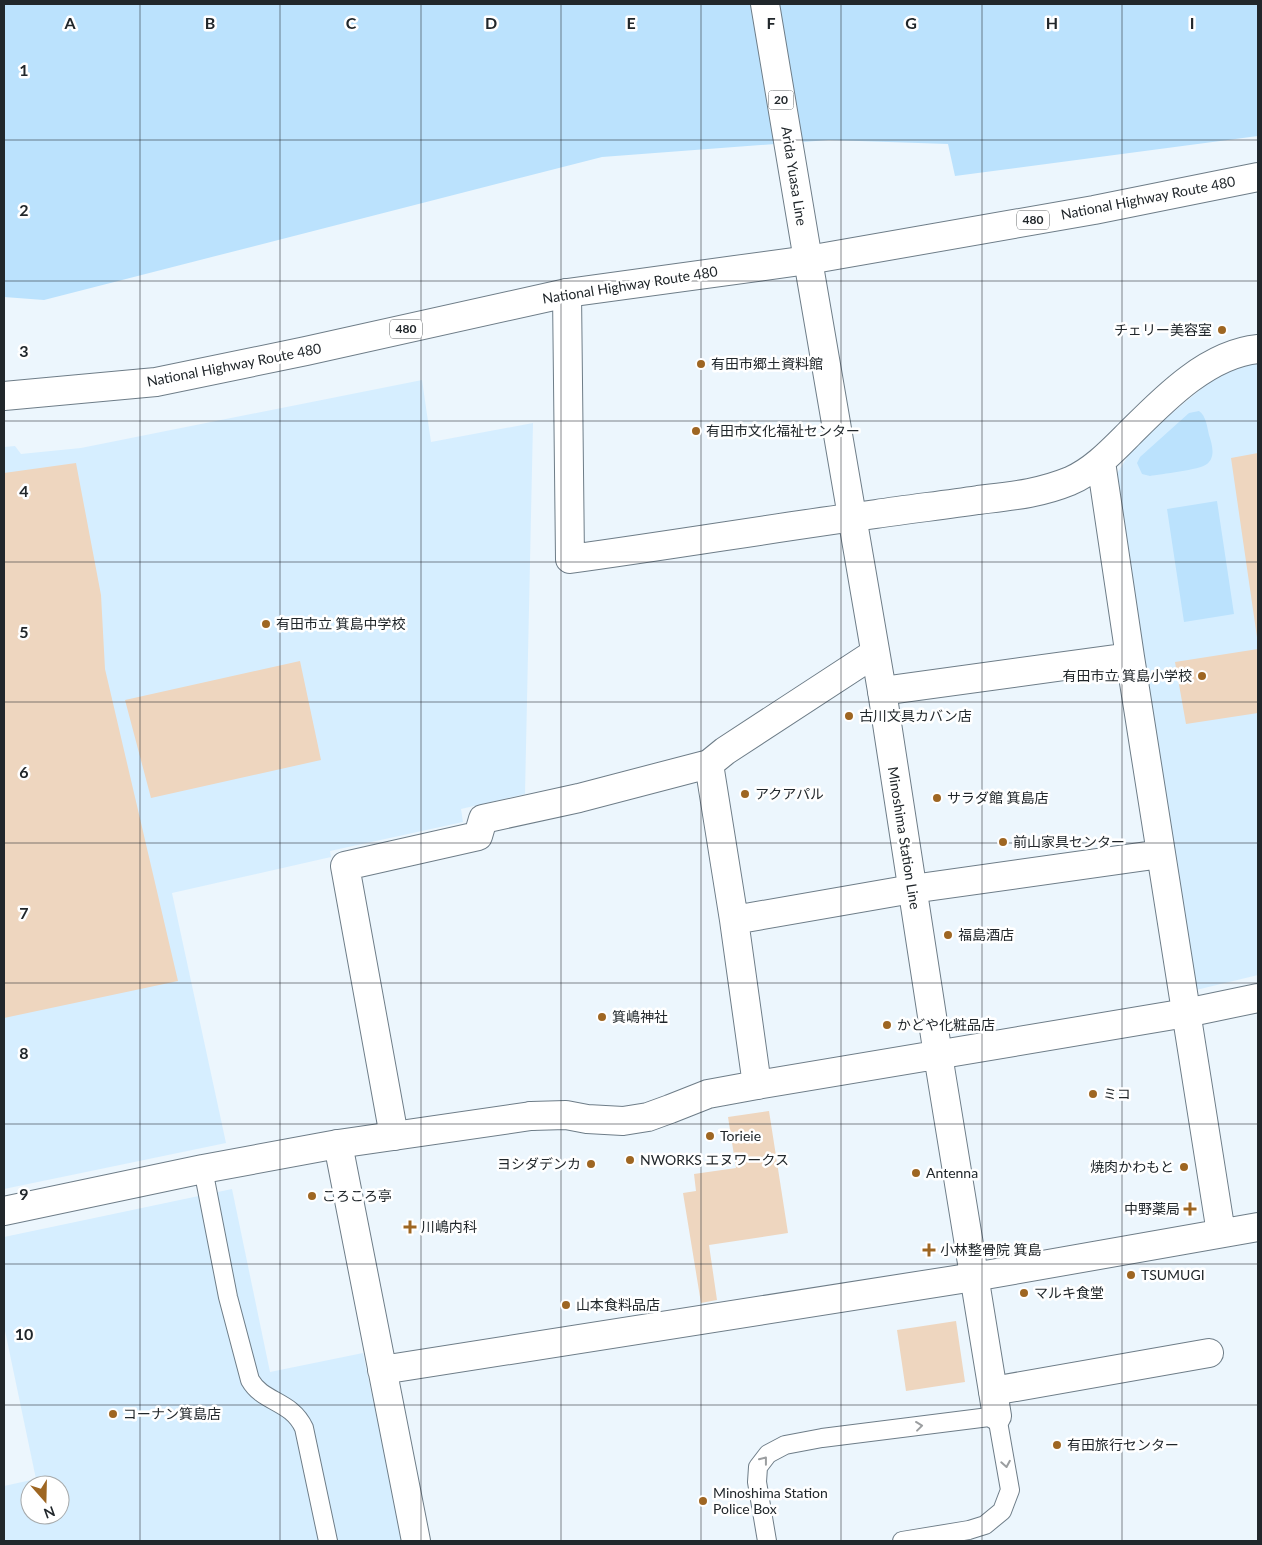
<svg xmlns="http://www.w3.org/2000/svg" width="1262" height="1545" viewBox="0 0 1262 1545" font-family="Lato,'Noto Sans JP',sans-serif">
  <style>
    .built { fill: #d6eeff; fill-rule: evenodd }
    .green { fill: #eed6bf }
    .water { fill: #bbe2fd }
    .lines { fill: none; stroke-linecap: round; stroke-linejoin: round }
    .lane-casing { stroke: #6e7d88; stroke-width: 20 }
    .street-casing { stroke: #6e7d88; stroke-width: 30 }
    .secondary-casing { stroke: #6e7d88; stroke-width: 30 }
    .primary-casing { stroke: #6e7d88; stroke-width: 30 }
    .highway-casing { stroke: #6e7d88; stroke-width: 30 }
    .lane { stroke: #fff; stroke-width: 18 }
    .street { stroke: #fff; stroke-width: 28 }
    .secondary { stroke: #fff; stroke-width: 28 }
    .primary { stroke: #fff; stroke-width: 28 }
    .highway { stroke: #fff; stroke-width: 28 }
    .oneway { stroke: #9b9ea0 }
    .grid { fill: none; stroke: #21272b; stroke-width: 1; stroke-opacity: 0.55 }
    .poi-dot { fill: #9e6622; stroke: #fff; stroke-width: 2 }
    .labels { text-anchor: middle; stroke-width: 5; stroke-linejoin: round; paint-order: stroke }
    .shield { fill: #fff; stroke: #64686b; stroke-width: 1 }
    .shield-label { font-size: 12px; font-weight: bold; fill: #21272b }
    .street-label { font-size: 14px; fill: #21272b; stroke: #fff }
    .poi-label { font-size: 14px; fill: #21272b; stroke: #fff; text-anchor: start }
    .grid-label { font-size: 16px; text-anchor: middle; font-weight: bold; fill: #21272b; stroke: #fff; stroke-width: 5; stroke-linejoin: round; paint-order: stroke }
  </style>
  <rect width="100%" height="100%" fill="#ecf6fd"/>
  <path class="built" d="M 1258,361 L 1258,975 L 1196,990 L 1114,478 L 1130,453 L 1141,439 L 1218,375 Z
    M 422,380 L 431,442 L 533,423 L 525,794 L 461,809 L 463,822 L 330,851 L 331,857 L 172,893 L 226,1143 L 4,1189 L 4,447 L 15,446 L 21,454 L 81,448 Z
    M 232,1189 L 270,1372 L 363,1353 L 403,1541 L 4,1541 L 4,1486 L 36,1479 L 4,1326 L 4,1237 ZM 30,1485 L 60,1485 L 60,1515 L 30,1515 Z"/>
  <path class="green" d="M 1258,453 L 1258,644 L 1231,458 Z
    M 76,463 L 101,595 L 105,669 L 178,981 L 4,1018 L 4,473 Z
    M 1258,649 L 1258,713 L 1186,724 L 1175,662 Z
    M 300,661 L 321,760 L 151,798 L 125,700 Z
    M 769,1111 L 788,1233 L 709,1245 L 717,1300 L 701,1303 L 683,1193 L 696,1191 L 694,1174 L 736,1168 L 728,1117 Z
    M 956,1321 L 965,1382 L 906,1391 L 897,1330 Z"/>
  <path class="water" d="M 4,4 L 1258,4 L 1258,136 L 955,176 L 948,144 L 829,140 L 602,157 L 44,300 L 4,297 Z
    M 1199,411 C 1206,416 1207,426 1209,435 C 1212,444 1216,457 1207,464 C 1200,470 1160,474 1150,476 L 1142,474 L 1137,463 L 1140,457 L 1189,413 Z
    M 1217,501 L 1234,614 L 1184,622 L 1167,509 Z"/>
  <g class="lines">
    <g class="lane-casing">
      <path id="lane" d="M 203,1169 L 228,1297 L 250,1380 C 263,1403 291,1400 304,1428 L 328,1541
        M 767,1541 L 757,1482 L 758,1467 L 768,1454 L 785,1445 L 822,1438 L 997,1416 L 1010,1490 L 1002,1511 L 985,1525 L 969,1530 L 902,1541"/>
    </g>
    <g class="street-casing">
      <path id="street" d="M 567,293 L 570,559 C 672,545 774,528 876,514 C 910,509 944,505 978,500 C 1011,496 1038,494 1070,481 C 1093,471 1111,452 1129,434 C 1163,400 1207,354 1258,349
        M 1101,462 L 1130,657 L 1221,1233
        M 882,691 L 1130,657
        M 734,920 L 912,889 L 1161,854
        M 531,1116 L 566,1115 L 587,1119 L 623,1121 L 648,1117 L 670,1109 L 708,1094 L 757,1085 L 734,920 L 709,764 L 725,751 L 875,653
        M 394,1136 L 345,866 L 478,836 L 483,819 L 579,798 L 709,764
        M 338,1144 L 416,1541
        M 382,1370 L 974,1277 L 1258,1227
        M 993,1391 L 1209,1353"/>
    </g>
    <g class="secondary-casing">
      <path id="secondary" d="M 808,260 L 882,691 L 938,1055 L 997,1416
        M 757,1085 L 1186,1013 L 1258,998
        M 4,1211 L 203,1169 L 338,1144 L 531,1116"/>
    </g>
    <g class="primary-casing">
      <path id="primary" d="M 765,4 L 808,260"/>
    </g>
    <g class="highway-casing">
      <path id="highway" d="M 4,396 L 156,382 L 306,351 L 567,293 L 808,260 L 1094,210 L 1258,177"/>
    </g>
    <use href="#lane" class="lane"/>
    <use href="#street" class="street"/>
    <use href="#secondary" class="secondary"/>
    <use href="#primary" class="primary"/>
    <use href="#highway" class="highway"/>
  </g>
  <defs><path id="oneway-chevron" d="M-2-3.5L2.5 0L-2 3.5" fill="none" stroke-width="1.6" stroke-linecap="round" stroke-linejoin="round" transform="scale(1.25)"/></defs>
  <g class="oneway">
    <use href="#oneway-chevron" transform="translate(919 1426) rotate(-7)"/>
    <use href="#oneway-chevron" transform="translate(764 1460) rotate(-52)"/>
    <use href="#oneway-chevron" transform="translate(1006 1464) rotate(80)"/>
  </g>
  <path class="grid" d="M 140,4 L 140,1541M 280,4 L 280,1541M 421,4 L 421,1541M 561,4 L 561,1541M 701,4 L 701,1541M 841,4 L 841,1541M 982,4 L 982,1541M 1122,4 L 1122,1541M 4,140 L 1258,140M 4,281 L 1258,281M 4,421 L 1258,421M 4,562 L 1258,562M 4,702 L 1258,702M 4,843 L 1258,843M 4,983 L 1258,983M 4,1124 L 1258,1124M 4,1264 L 1258,1264M 4,1405 L 1258,1405"/>
  <g class="poi-dot">
    <circle cx="1222" cy="330" r="5"/>
    <circle cx="701" cy="364" r="5"/>
    <circle cx="696" cy="431" r="5"/>
    <circle cx="266" cy="624" r="5"/>
    <circle cx="1202" cy="676" r="5"/>
    <circle cx="849" cy="716" r="5"/>
    <circle cx="745" cy="794" r="5"/>
    <circle cx="937" cy="798" r="5"/>
    <circle cx="1003" cy="842" r="5"/>
    <circle cx="948" cy="935" r="5"/>
    <circle cx="602" cy="1017" r="5"/>
    <circle cx="887" cy="1025" r="5"/>
    <circle cx="1093" cy="1094" r="5"/>
    <circle cx="710" cy="1136" r="5"/>
    <circle cx="630" cy="1160" r="5"/>
    <circle cx="591" cy="1164" r="5"/>
    <circle cx="1184" cy="1167" r="5"/>
    <circle cx="916" cy="1173" r="5"/>
    <circle cx="312" cy="1196" r="5"/>
    <path d="M1187.5 1201.5h5v5h5v5h-5v5h-5v-5h-5v-5h5z"/>
    <path d="M407.5 1219.5h5v5h5v5h-5v5h-5v-5h-5v-5h5z"/>
    <path d="M926.5 1242.5h5v5h5v5h-5v5h-5v-5h-5v-5h5z"/>
    <circle cx="1131" cy="1275" r="5"/>
    <circle cx="1024" cy="1293" r="5"/>
    <circle cx="566" cy="1305" r="5"/>
    <circle cx="113" cy="1414" r="5"/>
    <circle cx="1057" cy="1445" r="5"/>
    <circle cx="703" cy="1501" r="5"/>
  </g>
  <g class="labels">
    <g class="shield">
      <rect x="768.5" y="90.5" width="25" height="19" rx="4"/>
      <rect x="1017" y="210.5" width="32" height="19" rx="4"/>
      <rect x="390" y="319.5" width="32" height="19" rx="4"/>
    </g>
    <g class="shield-label">
      <text x="781" y="104">20</text>
      <text x="1033" y="224">480</text>
      <text x="406" y="333">480</text>
    </g>
    <g class="street-label">
      <text transform="translate(794 176) rotate(81)" y="5">Arida Yuasa Line</text>
      <text transform="translate(1148 198) rotate(-11)" y="5">National Highway Route 480</text>
      <text transform="translate(630 285) rotate(-9)" y="5">National Highway Route 480</text>
      <text transform="translate(234 365) rotate(-11)" y="5">National Highway Route 480</text>
      <text transform="translate(904 838) rotate(81)" y="5">Minoshima Station Line</text>
    </g>
    <g class="poi-label">
      <text x="1212" y="335" text-anchor="end">チェリー美容室</text>
      <text x="711" y="369">有田市郷土資料館</text>
      <text x="706" y="436">有田市文化福祉センター</text>
      <text x="276" y="629">有田市立 箕島中学校</text>
      <text x="1192" y="681" text-anchor="end">有田市立 箕島小学校</text>
      <text x="859" y="721">古川文具カバン店</text>
      <text x="755" y="799">アクアパル</text>
      <text x="947" y="803">サラダ館 箕島店</text>
      <text x="1013" y="847">前山家具センター</text>
      <text x="958" y="940">福島酒店</text>
      <text x="612" y="1022">箕嶋神社</text>
      <text x="897" y="1030">かどや化粧品店</text>
      <text x="1103" y="1099">ミコ</text>
      <text x="720" y="1141">Torieie</text>
      <text x="640" y="1165">NWORKS エヌワークス</text>
      <text x="581" y="1169" text-anchor="end">ヨシダデンカ</text>
      <text x="1174" y="1172" text-anchor="end">焼肉かわもと</text>
      <text x="926" y="1178">Antenna</text>
      <text x="322" y="1201">ころころ亭</text>
      <text x="1180" y="1214" text-anchor="end">中野薬局</text>
      <text x="421" y="1232">川嶋内科</text>
      <text x="940" y="1255">小林整骨院 箕島</text>
      <text x="1141" y="1280">TSUMUGI</text>
      <text x="1034" y="1298">マルキ食堂</text>
      <text x="576" y="1310">山本食料品店</text>
      <text x="123" y="1419">コーナン箕島店</text>
      <text x="1067" y="1450">有田旅行センター</text>
      <text x="713" y="1498">Minoshima Station<tspan x="713" dy="16">Police Box</tspan></text>
    </g>
  </g>
  <g class="grid-label">
    <text x="70" y="29">A</text>
    <text x="210" y="29">B</text>
    <text x="351" y="29">C</text>
    <text x="491" y="29">D</text>
    <text x="631" y="29">E</text>
    <text x="771" y="29">F</text>
    <text x="911" y="29">G</text>
    <text x="1052" y="29">H</text>
    <text x="1192" y="29">I</text>
    <text x="24" y="76">1</text>
    <text x="24" y="216">2</text>
    <text x="24" y="357">3</text>
    <text x="24" y="497">4</text>
    <text x="24" y="638">5</text>
    <text x="24" y="778">6</text>
    <text x="24" y="919">7</text>
    <text x="24" y="1059">8</text>
    <text x="24" y="1200">9</text>
    <text x="24" y="1340">10</text>
  </g>
  <rect width="1262" height="1545" fill="none" stroke="#21272b" stroke-width="10"/>
  <g transform="translate(45 1500) rotate(160)"><circle r="24" fill="#ffffff" stroke="#a6a9aa"/>
  <path d="M0-4L9 19L0 12L-9 19Z" fill="#9e6622"/>
  <text y="-8" font-size="14" font-weight="bold" text-anchor="middle" fill="#21272b">N</text>
  </g>
</svg>
